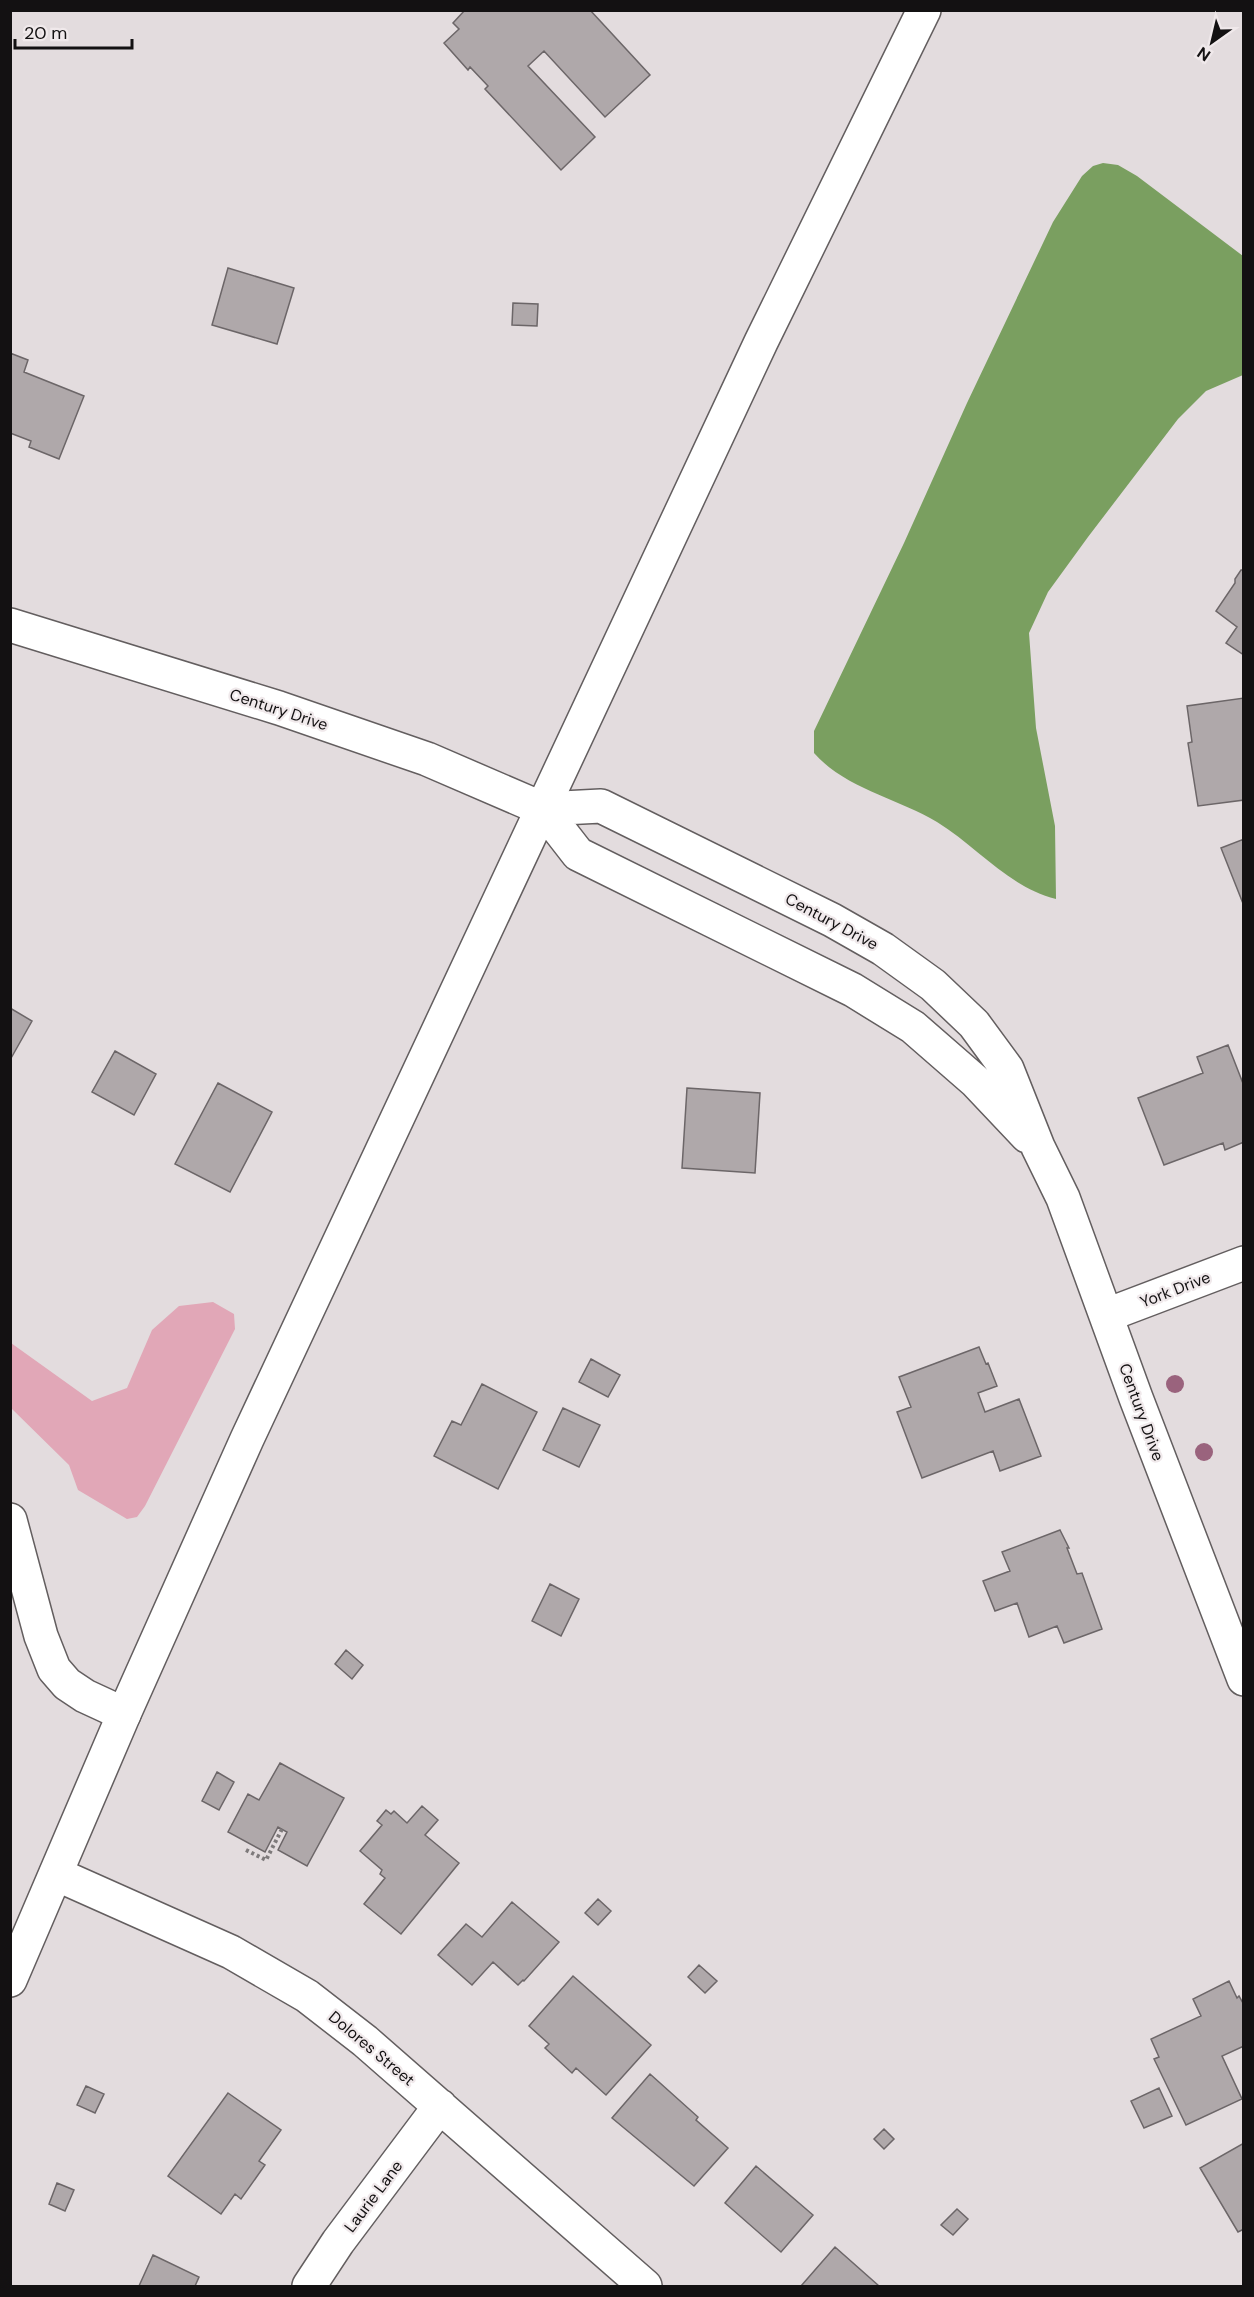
<svg xmlns="http://www.w3.org/2000/svg" width="1254" height="2297" viewBox="0 0 1254 2297" font-family="'DM Sans',sans-serif">
  <style>
    .green { fill: #e1a7b7 }
    .water { fill: #7a9f60 }
    .building { fill: #afa8aa; stroke: #6c6668; stroke-width: 1.5 }
    .lines { fill: none; stroke-linecap: round; stroke-linejoin: round }
    .minor-casing { stroke: #635e5f; stroke-width: 36 }
    .major-casing { stroke: #635e5f; stroke-width: 36 }
    .path { stroke: #7e7a7b; stroke-width: 4; stroke-dasharray: 3 3; stroke-linecap: butt }
    .minor { stroke: #fff; stroke-width: 33 }
    .major { stroke: #fff; stroke-width: 33 }
    .tree { fill: #9a637d }
    .labels { text-anchor: middle; stroke-width: 4.5; stroke-linejoin: round; paint-order: stroke }
    .street-label { font-size: 16px; fill: #131112; stroke: #f0e9eb }
  </style>
  <rect width="100%" height="100%" fill="#e3dcde"/>
  <path class="green" d="M 213,1302 L 234,1314 L 235,1329 L 145,1506 L 137,1517 L 127,1519 L 78,1490 L 69,1465 L 11,1408 L 11,1343 L 92,1401 L 127,1388 L 152,1330 L 179,1306 Z"/>
  <path class="water" d="M 1103,163 L 1118,165 L 1137,176 L 1243,256 L 1243,375 L 1206,391 L 1178,419 L 1088,537 L 1048,592 L 1029,633 L 1036,728 L 1055,826 L 1056,899 C 1007,886 979,848 937,822 C 897,798 846,789 814,753 L 814,731 L 904,543 L 967,403 L 1053,222 L 1082,176 L 1093,166 Z"/>
  <path class="building" d="M 465,10 L 590,10 L 650,75 L 605,117 L 544,51 L 528,66 L 595,137 L 561,170 L 485,89 L 488,86 L 470,67 L 468,70 L 444,43 L 459,29 L 453,23 Z
    M 228,268 L 294,288 L 277,344 L 212,325 Z
    M 513,303 L 538,304 L 537,326 L 512,325 Z
    M 10,353 L 28,360 L 24,372 L 84,396 L 59,459 L 29,447 L 31,441 L 10,433 Z
    M 1241,570 L 1244,570 L 1244,655 L 1226,643 L 1237,627 L 1216,611 L 1235,583 L 1235,579 Z
    M 1244,698 L 1244,800 L 1198,806 L 1188,743 L 1192,742 L 1187,706 Z
    M 1244,839 L 1244,906 L 1221,848 Z
    M 10,1008 L 32,1021 L 10,1060 Z
    M 1228,1045 L 1244,1086 L 1244,1142 L 1225,1150 L 1223,1143 L 1164,1165 L 1138,1098 L 1203,1073 L 1197,1057 Z
    M 115,1051 L 156,1074 L 134,1115 L 92,1092 Z
    M 218,1083 L 272,1112 L 230,1192 L 175,1164 Z
    M 687,1088 L 760,1093 L 755,1173 L 682,1168 Z
    M 979,1347 L 986,1364 L 988,1363 L 997,1386 L 978,1393 L 985,1412 L 1019,1399 L 1041,1456 L 1000,1471 L 993,1451 L 922,1478 L 897,1412 L 911,1407 L 899,1377 Z
    M 591,1359 L 620,1375 L 608,1397 L 579,1382 Z
    M 482,1384 L 537,1412 L 498,1489 L 434,1456 L 452,1421 L 461,1425 Z
    M 563,1408 L 600,1425 L 579,1467 L 543,1450 Z
    M 1060,1530 L 1069,1548 L 1067,1548 L 1077,1574 L 1082,1573 L 1102,1629 L 1064,1643 L 1057,1626 L 1029,1637 L 1017,1603 L 995,1611 L 983,1581 L 1010,1571 L 1002,1552 Z
    M 550,1584 L 579,1599 L 561,1636 L 532,1621 Z
    M 346,1650 L 363,1665 L 352,1679 L 335,1664 Z
    M 280,1763 L 344,1798 L 307,1866 L 278,1850 L 287,1832 L 278,1827 L 265,1852 L 228,1832 L 248,1794 L 259,1800 Z
    M 217,1772 L 234,1782 L 219,1810 L 202,1801 Z
    M 422,1806 L 438,1820 L 425,1835 L 459,1863 L 401,1934 L 364,1904 L 385,1878 L 380,1874 L 382,1870 L 360,1851 L 382,1825 L 377,1821 L 386,1810 L 391,1814 L 394,1811 L 407,1823 Z
    M 598,1899 L 611,1911 L 598,1925 L 585,1913 Z
    M 512,1902 L 559,1942 L 524,1981 L 523,1980 L 518,1985 L 493,1962 L 472,1985 L 438,1955 L 466,1924 L 482,1937 Z
    M 699,1965 L 717,1981 L 705,1993 L 688,1977 Z
    M 573,1976 L 651,2045 L 606,2095 L 576,2068 L 572,2073 L 545,2048 L 549,2044 L 529,2026 Z
    M 1229,1981 L 1237,1998 L 1239,1996 L 1244,2005 L 1244,2046 L 1222,2056 L 1242,2099 L 1186,2125 L 1154,2059 L 1159,2057 L 1151,2039 L 1201,2016 L 1193,1999 Z
    M 650,2074 L 698,2117 L 696,2120 L 728,2148 L 694,2186 L 612,2118 Z
    M 86,2086 L 104,2094 L 95,2113 L 77,2105 Z
    M 1159,2088 L 1172,2116 L 1144,2128 L 1131,2101 Z
    M 228,2093 L 281,2130 L 259,2161 L 265,2165 L 241,2199 L 235,2194 L 221,2214 L 168,2176 Z
    M 884,2129 L 894,2139 L 884,2149 L 874,2139 Z
    M 1244,2143 L 1244,2232 L 1242,2230 L 1238,2232 L 1200,2168 Z
    M 756,2166 L 813,2215 L 781,2252 L 725,2203 Z
    M 57,2183 L 74,2190 L 65,2211 L 49,2204 Z
    M 957,2209 L 968,2219 L 953,2235 L 941,2225 Z
    M 835,2247 L 879,2286 L 801,2286 Z
    M 153,2255 L 199,2277 L 195,2286 L 139,2286 Z"/>
  <g class="lines">
    <g class="minor-casing">
      <path id="minor" d="M 10,625 L 279,708 L 427,759 L 543,809 L 601,806 L 832,920 L 883,949 L 933,985 L 974,1024 L 1007,1069 L 1038,1147 L 1063,1198 L 1136,1398 L 1244,1679
        M 543,809 L 578,854 L 853,990 L 913,1027 L 975,1081 L 1027,1136
        M 1107,1315 L 1244,1263
        M 10,1520 L 41,1636 L 54,1669 L 67,1684 L 85,1696 L 124,1714
        M 56,1874 L 231,1952 L 307,1996 L 365,2041 L 645,2286
        M 309,2286 L 338,2242 L 440,2106"/>
    </g>
    <g class="major-casing">
      <path id="major" d="M 10,1980 L 124,1714 L 247,1439 L 761,342 L 924,10"/>
    </g>
    <path class="path" d="M 246,1850 L 266,1860 L 282,1829"/>
    <use href="#minor" class="minor"/>
    <use href="#major" class="major"/>
  </g>
  <g class="tree">
    <circle cx="1175" cy="1384" r="9"/>
    <circle cx="1204" cy="1452" r="9"/>
  </g>
  <g class="labels">
    <g class="street-label">
      <text transform="translate(279 709) rotate(18)" y="6">Century Drive</text>
      <text transform="translate(832 921) rotate(28)" y="6">Century Drive</text>
      <text transform="translate(1175 1289) rotate(-21)" y="6">York Drive</text>
      <text transform="translate(1142 1412) rotate(70)" y="6">Century Drive</text>
      <text transform="translate(372 2048) rotate(40)" y="6">Dolores Street</text>
      <text transform="translate(373 2196) rotate(-53)" y="6">Laurie Lane</text>
    </g>
  </g>
  <rect width="1254" height="2297" fill="none" stroke="#131112" stroke-width="24"/>
  <g transform="translate(1212 42) rotate(214)" stroke="#f0e9eb" stroke-width="4.5" paint-order="stroke">
  <path d="M0-4.5L10 22L0 15L-10 22Z" fill="#131112"/>
  <text y="-9" font-size="16" font-weight="bold" text-anchor="middle" fill="#131112">N</text>
  </g>
  <path d="M15 39v9h117v-9" fill="none" stroke="#131112" stroke-width="3"/>
  <text x="24" y="39" font-size="18" fill="#131112" stroke="#f0e9eb" stroke-width="4.5" paint-order="stroke">20 m</text>
</svg>
